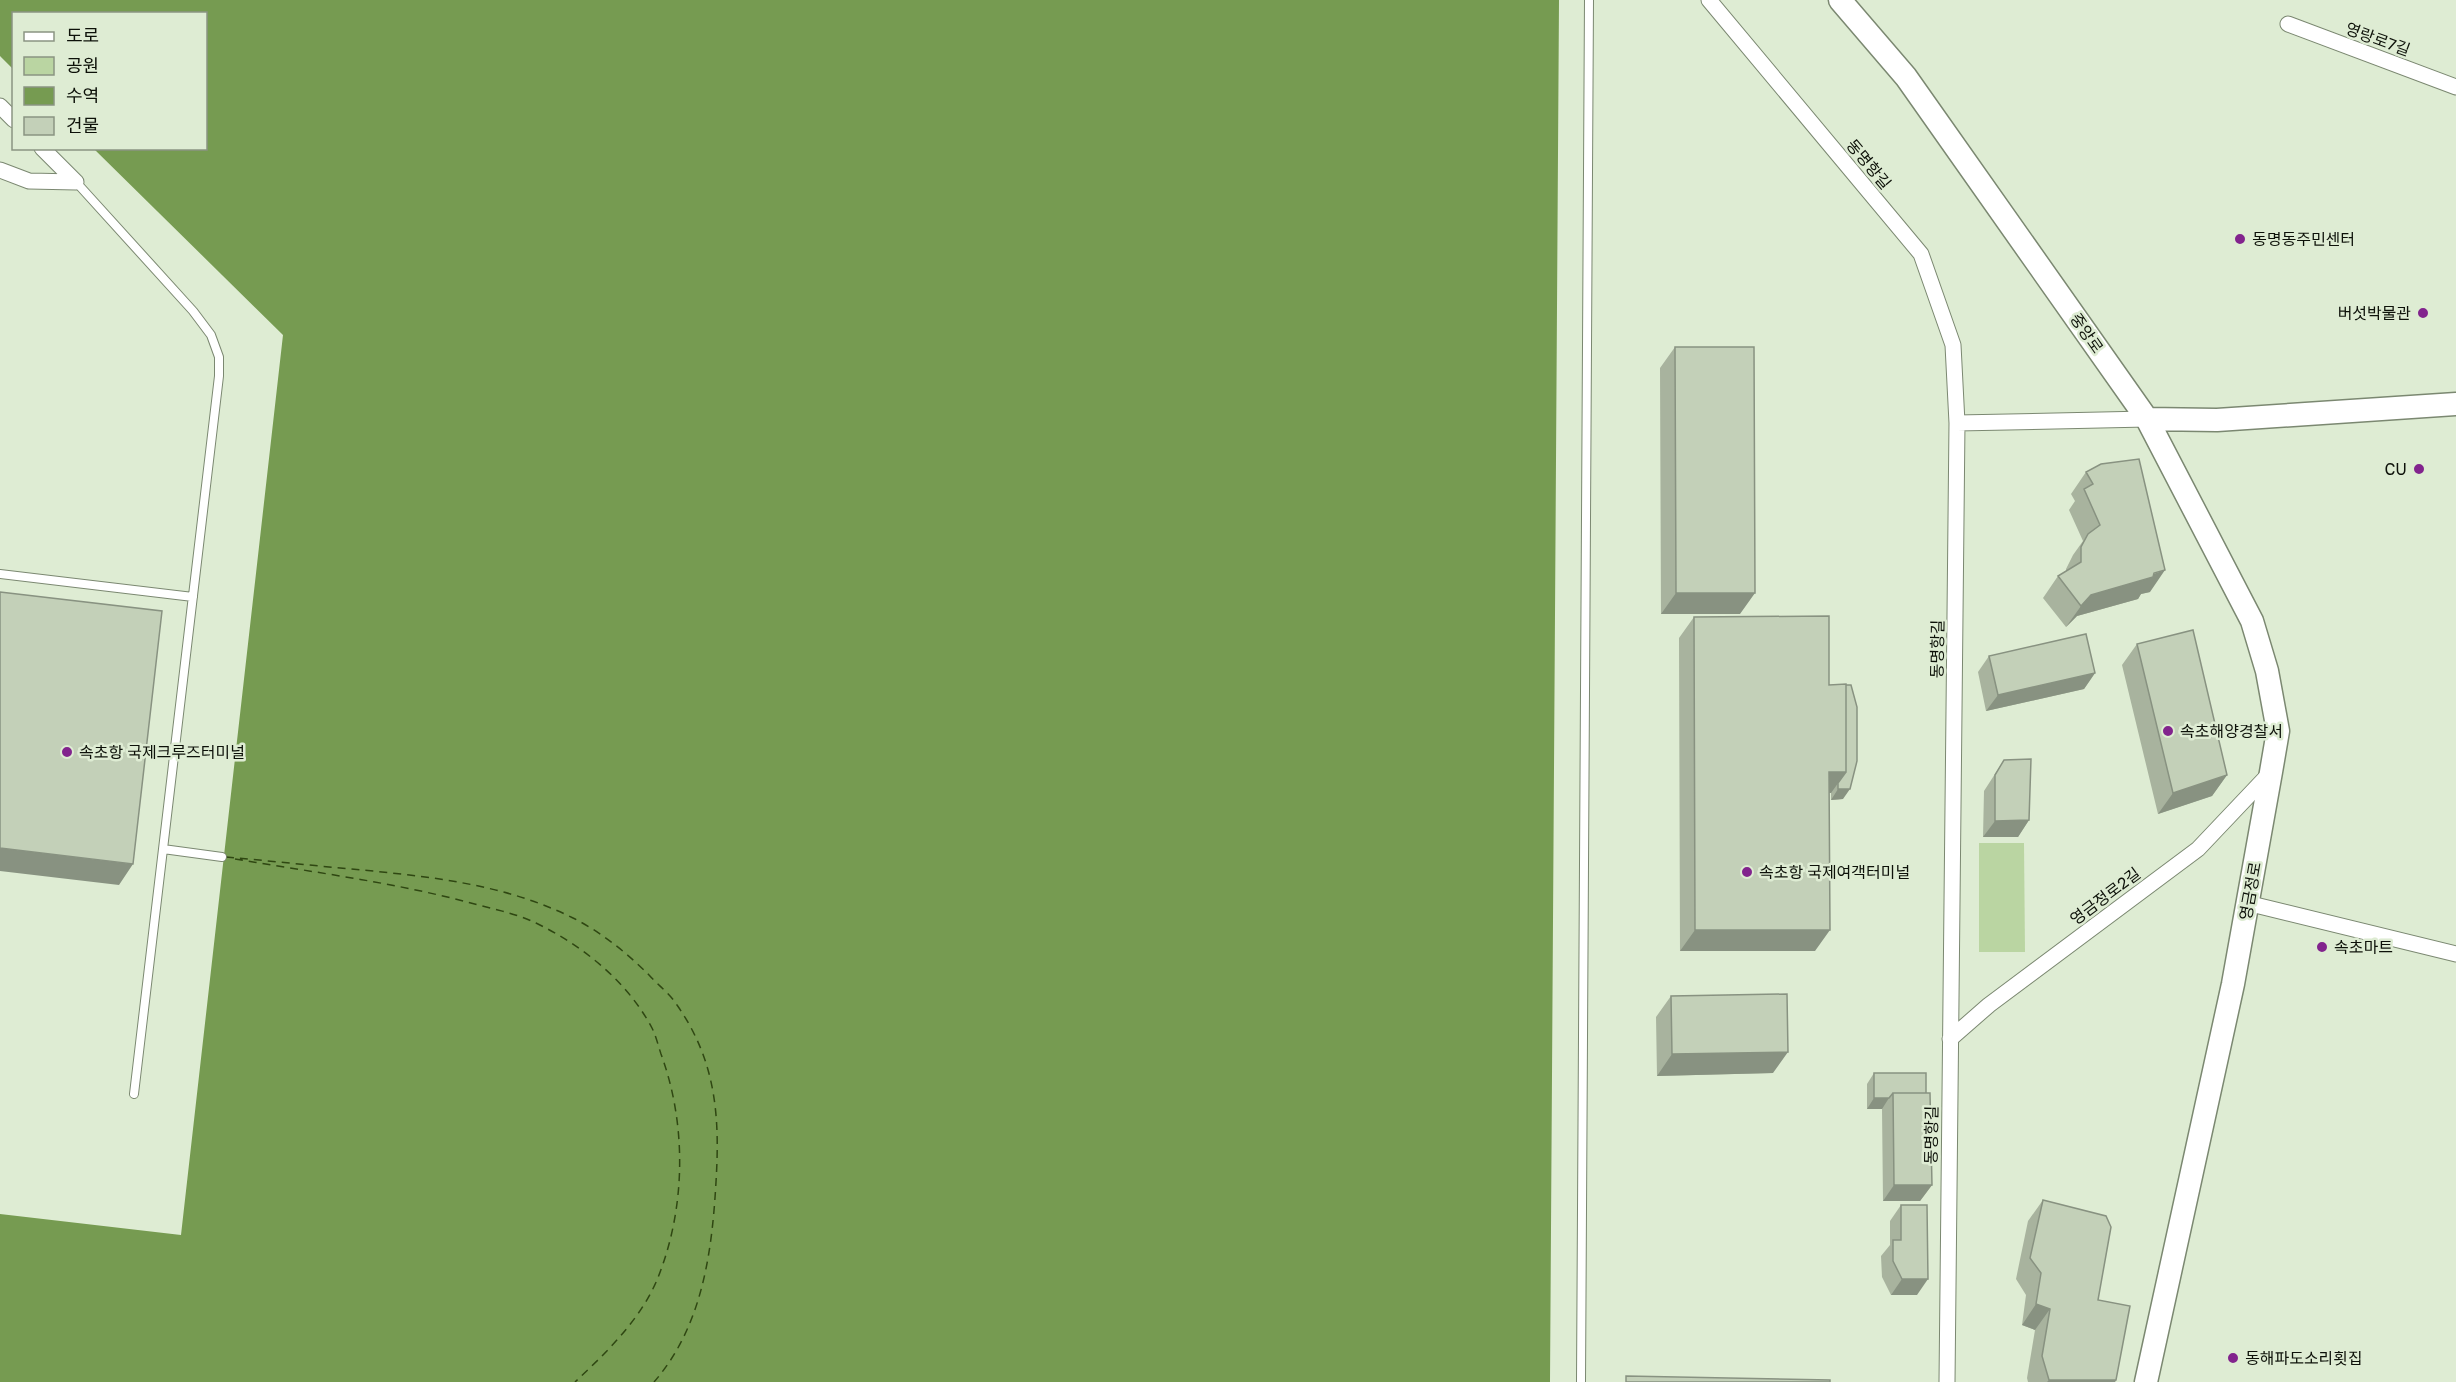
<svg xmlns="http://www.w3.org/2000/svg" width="2456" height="1382" viewBox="0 0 2456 1382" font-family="'Golos Text','Noto Sans KR',sans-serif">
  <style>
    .green { fill: #bad5a2 }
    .water { fill: #769b51 }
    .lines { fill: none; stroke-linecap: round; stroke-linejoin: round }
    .ferry { stroke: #2f4712; stroke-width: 1.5; stroke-dasharray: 8 6; stroke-linecap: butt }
    .lane-casing { stroke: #7b8871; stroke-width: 10 }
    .street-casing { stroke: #7b8871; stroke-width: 17 }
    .secondary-casing { stroke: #7b8871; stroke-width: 25 }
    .lane { stroke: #fff; stroke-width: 8 }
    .street { stroke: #fff; stroke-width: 15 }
    .secondary { stroke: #fff; stroke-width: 22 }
    .wall { fill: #a8b39e }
    .shaded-wall { fill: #889281 }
    .building { fill: #c3d0b8; stroke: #889281; stroke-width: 1.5 }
    .poi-dot { fill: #82238d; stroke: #deecd3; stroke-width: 2 }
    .labels { text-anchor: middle; stroke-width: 5; stroke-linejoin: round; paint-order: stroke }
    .street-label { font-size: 16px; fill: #0d1109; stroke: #deecd3 }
    .poi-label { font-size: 16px; fill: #0d1109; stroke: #deecd3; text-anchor: start }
  </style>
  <rect width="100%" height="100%" fill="#deecd3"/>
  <path class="green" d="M 1979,843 L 2024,843 L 2025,952 L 1979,952 Z"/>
  <path class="water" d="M 0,0 L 1559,0 L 1550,1382 L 0,1382 L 0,1214 L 181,1235 L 283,335 L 94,149 L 206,148 L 206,14 L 14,14 L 13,69 L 0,56 Z"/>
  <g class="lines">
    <path class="ferry" d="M 226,857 C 271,861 317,866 362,870 C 434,877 507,885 573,918 C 601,932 627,953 649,975 C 658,985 670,994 677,1005 C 716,1061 720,1116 716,1182 C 712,1253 702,1327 654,1382
      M 235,859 C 312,872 391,882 467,902 C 489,908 515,913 536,923 C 583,946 627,981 652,1028 C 656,1036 658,1045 661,1054 C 687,1125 686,1209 657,1280 C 640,1320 606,1353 575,1382"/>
    <g class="lane-casing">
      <path id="lane" d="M 76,182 L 193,311 L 211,335 L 219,357 L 219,376 L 134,1094
        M 0,574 L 193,597
        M 163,849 L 222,857
        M 1581,1382 L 1589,0"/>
    </g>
    <g class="street-casing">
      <path id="street" d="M 1709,0 L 1921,254 L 1953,345 L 1957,423 L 1947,1382
        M 2288,24 L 2456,87
        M 0,106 L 14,120
        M 42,148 L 76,182
        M 0,170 L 29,181 L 76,182
        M 1957,423 L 2147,419
        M 2247,903 L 2456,954
        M 1950,1039 L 1989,1005 L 2198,849 L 2271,772"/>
    </g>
    <g class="secondary-casing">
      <path id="secondary" d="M 1840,0 L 1906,77 L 2147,419 L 2252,621 L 2267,671 L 2278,731 L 2271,772 L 2233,984 L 2146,1382
        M 2147,419 L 2217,420 L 2456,404"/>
    </g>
    <use href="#lane" class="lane"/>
    <use href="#street" class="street"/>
    <use href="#secondary" class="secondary"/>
  </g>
  <path class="wall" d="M 1675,347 L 1740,614 L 1661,614 L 1660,368 Z
    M 2086,472 L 2150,592 L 2141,594 L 2138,599 L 2077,616 L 2066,627 L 2043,598 L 2058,576 L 2066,571 L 2066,569 L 2073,555 L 2083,541 L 2069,510 L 2075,501 L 2071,494 Z
    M 1694,617 L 1829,685 L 1843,799 L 1831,800 L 1831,793 L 1829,793 L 1815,951 L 1680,951 L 1679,638 Z
    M 2137,644 L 2227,775 L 2212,796 L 2158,814 L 2122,665 Z
    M 1989,656 L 2095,673 L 2084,689 L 1986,711 L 1978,672 Z
    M 2004,760 L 2029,820 L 2018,837 L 1983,837 L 1984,791 Z
    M 1671,996 L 1773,1073 L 1657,1076 L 1656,1017 Z
    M 1874,1073 L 1926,1093 L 1932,1185 L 1920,1201 L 1883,1201 L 1882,1109 L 1867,1109 L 1867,1084 Z
    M 2043,1200 L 2098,1300 L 2116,1380 L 2115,1382 L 2028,1382 L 2027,1378 L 2035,1330 L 2022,1325 L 2026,1295 L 2016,1279 L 2028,1221 Z
    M 1901,1205 L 1917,1295 L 1891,1295 L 1882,1277 L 1881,1256 L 1890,1245 L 1890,1221 Z"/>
  <path class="shaded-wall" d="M 2165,570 L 2150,592 L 2141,594 L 2138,599 L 2077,616 L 2066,627 L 2081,606 L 2091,595 Z
    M 1676,593 L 1755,593 L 1740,614 L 1661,614 Z
    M 2095,673 L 2084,689 L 1986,711 L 1998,695 Z
    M 1829,772 L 1846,772 L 1831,793 L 1814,793 Z
    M 2227,775 L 2212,796 L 2158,814 L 2173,793 Z
    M 1838,789 L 1850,789 L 1843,799 L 1831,800 Z
    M 2029,820 L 2018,837 L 1983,837 L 1995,821 Z
    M 0,848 L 133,864 L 119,885 L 0,871 Z
    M 1695,930 L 1830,930 L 1815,951 L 1680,951 Z
    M 1788,1052 L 1773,1073 L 1657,1076 L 1672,1054 Z
    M 1874,1098 L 1889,1098 L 1882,1109 L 1867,1109 Z
    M 1894,1185 L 1932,1185 L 1920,1201 L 1883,1201 Z
    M 1902,1279 L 1928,1279 L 1917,1295 L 1891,1295 Z
    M 2036,1304 L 2050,1309 L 2035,1330 L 2022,1325 Z
    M 2049,1380 L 2116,1380 L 2115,1382 L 2047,1382 Z"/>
  <path class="building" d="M 1675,347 L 1754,347 L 1755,593 L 1676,593 Z
    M 2139,459 L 2165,570 L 2154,573 L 2153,577 L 2091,595 L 2081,606 L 2058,576 L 2081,562 L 2081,547 L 2088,534 L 2100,525 L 2084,489 L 2093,484 L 2086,472 L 2101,464 Z
    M 0,592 L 162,611 L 133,864 L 0,848 Z
    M 1829,616 L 1829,685 L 1846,684 L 1846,772 L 1829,772 L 1830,930 L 1695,930 L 1694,617 Z
    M 2193,630 L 2227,775 L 2173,793 L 2137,644 Z
    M 2086,634 L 2095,673 L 1998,695 L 1989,656 Z
    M 1846,685 L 1851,685 L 1857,707 L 1857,761 L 1850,789 L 1838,789 L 1838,783 L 1846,772 Z
    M 2031,759 L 2029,820 L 1995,821 L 1995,775 L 2004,760 Z
    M 1787,994 L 1788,1052 L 1672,1054 L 1671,996 Z
    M 1874,1073 L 1926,1073 L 1926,1093 L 1893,1093 L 1889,1098 L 1874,1098 Z
    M 1893,1093 L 1930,1093 L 1932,1185 L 1894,1185 Z
    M 2043,1200 L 2106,1216 L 2111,1227 L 2098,1300 L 2130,1306 L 2116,1380 L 2049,1380 L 2042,1356 L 2050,1309 L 2036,1304 L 2041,1273 L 2030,1258 Z
    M 1901,1205 L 1927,1205 L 1928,1279 L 1902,1279 L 1893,1261 L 1893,1240 L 1901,1240 Z
    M 1626,1376 L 1830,1380 L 1830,1382 L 1626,1382 Z"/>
  <g class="poi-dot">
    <circle cx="2240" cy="239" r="6"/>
    <circle cx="2423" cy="313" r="6"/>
    <circle cx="2419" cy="469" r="6"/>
    <circle cx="2168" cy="731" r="6"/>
    <circle cx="67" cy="752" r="6"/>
    <circle cx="1747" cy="872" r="6"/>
    <circle cx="2322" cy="947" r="6"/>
    <circle cx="2233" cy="1358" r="6"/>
  </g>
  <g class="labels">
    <g class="street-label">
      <text transform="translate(2378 39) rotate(20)" y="6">영랑로7길</text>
      <text transform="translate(1869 164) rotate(50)" y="6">동명항길</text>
      <text transform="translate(2087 333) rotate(55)" y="6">중앙로</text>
      <text transform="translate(1937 649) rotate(-89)" y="6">동명항길</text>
      <text transform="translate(2250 891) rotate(-80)" y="6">영금정로</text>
      <text transform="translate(2105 896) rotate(-37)" y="6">영금정로2길</text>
      <text transform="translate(1931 1135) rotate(-89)" y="6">동명항길</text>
    </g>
    <g class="poi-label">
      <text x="2252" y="245">동명동주민센터</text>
      <text x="2411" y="319" text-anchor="end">버섯박물관</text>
      <text x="2407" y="475" text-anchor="end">CU</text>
      <text x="2180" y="737">속초해양경찰서</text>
      <text x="79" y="758">속초항 국제크루즈터미널</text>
      <text x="1759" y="878">속초항 국제여객터미널</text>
      <text x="2334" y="953">속초마트</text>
      <text x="2245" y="1364">동해파도소리횟집</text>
    </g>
  </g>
  <rect x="12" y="12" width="195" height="138" fill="#deecd3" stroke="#8a9482" stroke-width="1.5"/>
  <rect x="24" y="32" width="30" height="9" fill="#ffffff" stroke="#8a9482" stroke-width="1.5"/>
  <text x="66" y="42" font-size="18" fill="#0d1109">도로</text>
  <rect x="24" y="57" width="30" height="18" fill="#bad5a2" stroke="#8a9482" stroke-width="1.5"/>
  <text x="66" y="72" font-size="18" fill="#0d1109">공원</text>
  <rect x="24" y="87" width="30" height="18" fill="#769b51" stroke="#8a9482" stroke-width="1.5"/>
  <text x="66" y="102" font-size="18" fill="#0d1109">수역</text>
  <rect x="24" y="117" width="30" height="18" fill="#c3d0b8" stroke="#8a9482" stroke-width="1.5"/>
  <text x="66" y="132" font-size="18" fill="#0d1109">건물</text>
</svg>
